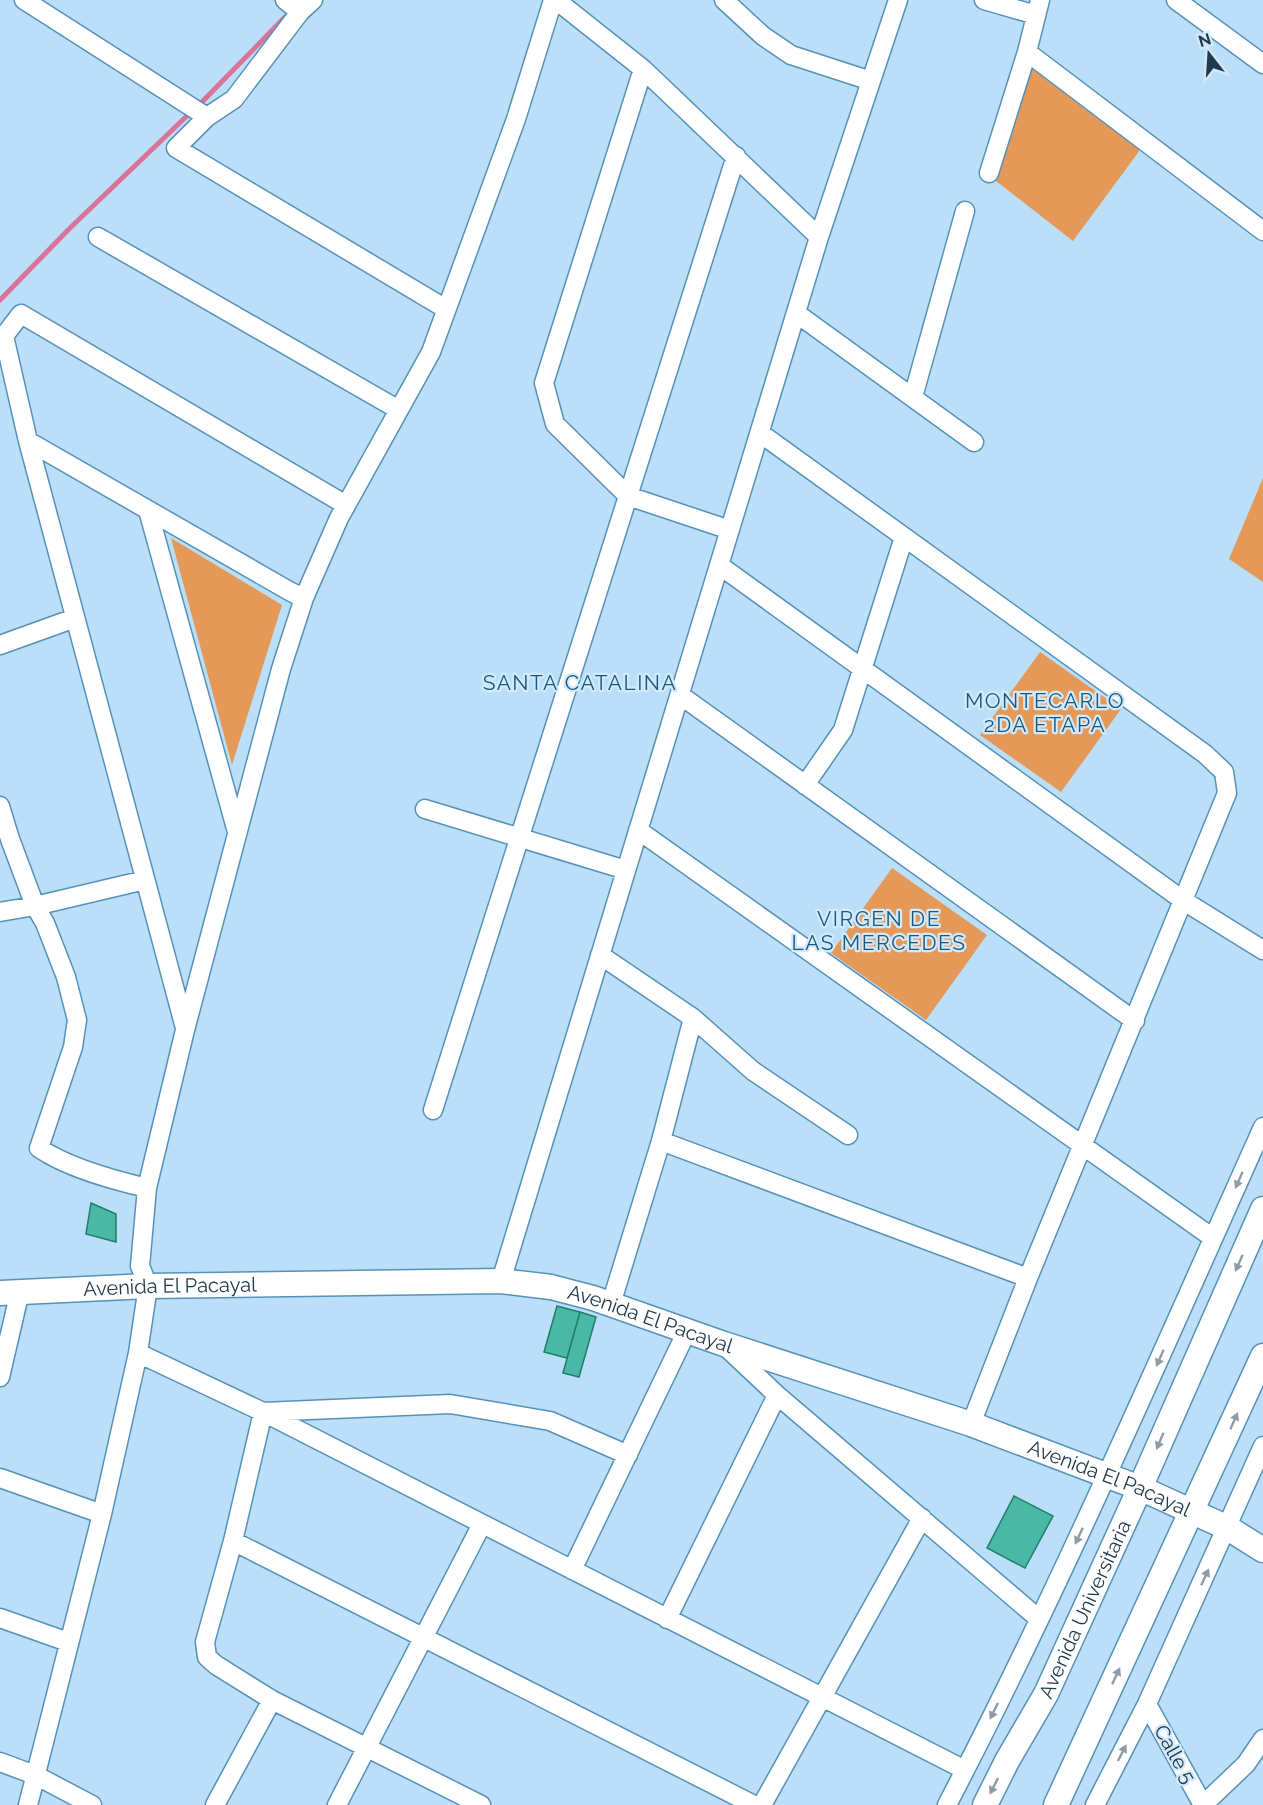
<svg xmlns="http://www.w3.org/2000/svg" width="1263" height="1805" viewBox="0 0 1263 1805" font-family="Raleway,sans-serif">
  <style>
    .green { fill: #e59958 }
    .lines { fill: none; stroke-linecap: round; stroke-linejoin: round }
    .stream { stroke: #da7496; stroke-width: 5 }
    .building { fill: #49b9a5; stroke: #207d6e; stroke-width: 1.5 }
    .minor-casing { stroke: #5591b9; stroke-width: 21 }
    .tertiary-casing { stroke: #5591b9; stroke-width: 27 }
    .minor { stroke: #fff; stroke-width: 18 }
    .tertiary { stroke: #fff; stroke-width: 24 }
    .oneway { fill: #909ca5 }
    .labels { text-anchor: middle; stroke-width: 4.5; stroke-linejoin: round; paint-order: stroke }
    .street-label { font-size: 20px; fill: #213a4b; stroke: #d2eafc }
    .neighbourhood-label { font-size: 21px; letter-spacing: 1.5px; fill: #19587d; stroke: #d2eafc }
  </style>
  <rect width="100%" height="100%" fill="#bbdff9"/>
  <path class="green" d="M 1032,68 L 1140,150 L 1073,241 L 996,181 Z
    M 1263,478 L 1263,582 L 1229,559 Z
    M 171,538 L 282,605 L 232,765 Z
    M 1040,652 L 1121,709 L 1061,792 L 980,735 Z
    M 892,868 L 987,935 L 926,1020 L 831,953 Z"/>
  <g class="lines">
    <path class="stream" d="M 198,106 L 290,12
      M 0,300 L 70,228 L 191,112"/>
  </g>
  <path class="building" d="M 91,1203 L 116,1214 L 116,1242 L 86,1234 Z
    M 557,1306 L 580,1312 L 567,1358 L 544,1352 Z
    M 580,1312 L 596,1317 L 579,1377 L 563,1373 Z
    M 1014,1496 L 1053,1516 L 1025,1568 L 987,1548 Z"/>
  <g class="lines">
    <g class="minor-casing">
      <path id="minor" d="M 24,0 L 207,117
        M 285,0 L 300,12
        M 313,0 L 300,12 L 234,99 L 207,117 L 176,148 L 446,309
        M 556,0 L 643,69 L 819,237
        M 724,0 L 763,36 L 791,55 L 871,81
        M 984,0 L 1036,15
        M 1176,0 L 1263,64
        M 1027,52 L 1263,231
        M 643,69 L 544,383 L 555,424 L 628,496 L 730,530
        M 989,173 L 1027,52 L 1040,0
        M 98,237 L 399,410
        M 796,313 L 974,442
        M 913,397 L 965,211
        M 760,433 L 1205,754 L 1224,772 L 1227,793 L 1028,1278 L 971,1424
        M 28,441 L 291,592 L 304,598
        M 148,510 L 237,832
        M 719,565 L 1184,901 L 1263,950
        M 0,645 L 75,618
        M 680,695 L 1135,1021
        M 805,785 L 843,730 L 904,537
        M 0,806 L 10,839 L 35,906 L 45,923 L 66,977 L 77,1020 L 73,1047 L 39,1148 C 68,1168 113,1180 147,1188
        M 425,809 L 626,870
        M 638,830 L 1213,1238
        M 0,912 L 35,906 L 145,880
        M 600,955 L 693,1018 L 753,1071 L 848,1135
        M 185,1028 L 28,441 L 4,336 L 21,314 L 346,505
        M 433,1110 L 736,156
        M 661,1141 L 1028,1278
        M 501,1281 L 819,237 L 898,0
        M 611,1304 L 661,1141 L 693,1018
        M 726,1347 L 777,1395 L 1039,1619
        M 138,1353 L 263,1412 L 965,1770
        M 0,1377 L 20,1291
        M 0,1478 L 102,1514
        M 233,1541 L 754,1805
        M 572,1570 L 687,1331
        M 0,1618 L 68,1642
        M 667,1619 L 777,1395
        M 1147,1704 L 1203,1805
        M 0,1762 L 35,1775 L 92,1805
        M 28,1805 L 102,1514 L 138,1353 L 148,1286 L 140,1266 L 147,1188 L 185,1030 L 281,669 L 304,598 L 339,518 L 431,352 L 516,119 L 553,0
        M 215,1805 L 272,1700
        M 337,1805 L 482,1524
        M 481,1805 L 272,1700 L 216,1665 L 207,1657 L 205,1642 L 233,1541 L 263,1412 L 450,1404 L 550,1421 L 628,1455
        M 762,1805 L 922,1518
        M 947,1805 C 1062,1584 1161,1354 1263,1127
        M 1095,1805 L 1147,1704 L 1263,1446
        M 1203,1805 L 1246,1764 L 1263,1739"/>
    </g>
    <g class="tertiary-casing">
      <g id="tertiary">
        <path id="s1" d="M 0,1293 L 148,1286 L 501,1281 L 551,1287 L 593,1298 L 724,1344 L 971,1424 L 1140,1488 L 1228,1528 L 1263,1550"/>
        <path id="s2" d="M 985,1805 L 1007,1761 L 1046,1694 L 1140,1488 L 1263,1209"/>
        <path d="M 1056,1805 L 1263,1356"/>
      </g>
    </g>
    <use href="#minor" class="minor"/>
    <use href="#tertiary" class="tertiary"/>
  </g>
  <defs><path id="oneway-solid" d="M-6-.8H1V-3.2L6.5 0L1 3.2V.8H-6Z" transform="scale(1.5)"/></defs>
  <g class="oneway">
    <use href="#oneway-solid" transform="translate(1239 1180) rotate(114)"/>
    <use href="#oneway-solid" transform="translate(1239 1263) rotate(114)"/>
    <use href="#oneway-solid" transform="translate(1160 1358) rotate(114)"/>
    <use href="#oneway-solid" transform="translate(1234 1421) rotate(-66)"/>
    <use href="#oneway-solid" transform="translate(1160 1441) rotate(113)"/>
    <use href="#oneway-solid" transform="translate(1079 1536) rotate(115)"/>
    <use href="#oneway-solid" transform="translate(1205 1577) rotate(-65)"/>
    <use href="#oneway-solid" transform="translate(1116 1676) rotate(-65)"/>
    <use href="#oneway-solid" transform="translate(994 1711) rotate(116)"/>
    <use href="#oneway-solid" transform="translate(1122 1753) rotate(-63)"/>
    <use href="#oneway-solid" transform="translate(994 1786) rotate(117)"/>
  </g>
  <g class="labels">
    <g class="street-label">
      <text dy="7" stroke="none"><textPath href="#s1" startOffset="170">Avenida El Pacayal</textPath></text>
      <text dy="7" stroke="none"><textPath href="#s1" startOffset="656">Avenida El Pacayal</textPath></text>
      <text dy="7" stroke="none"><textPath href="#s1" startOffset="1142">Avenida El Pacayal</textPath></text>
      <text dy="7" stroke="none"><textPath href="#s2" startOffset="220">Avenida Universitaria</textPath></text>
      <text transform="translate(1175 1754) rotate(61)" y="7">Calle 5</text>
    </g>
    <g class="neighbourhood-label">
      <text x="580" y="690">SANTA CATALINA</text>
      <text x="1045" y="708">MONTECARLO<tspan x="1045" dy="24">2DA ETAPA</tspan></text>
      <text x="879" y="926">VIRGEN DE<tspan x="879" dy="24">LAS MERCEDES</tspan></text>
    </g>
  </g>
  <g transform="translate(1209 54) rotate(343)" stroke="#d2eafc" stroke-width="4.5" paint-order="stroke">
  <path d="M0-4.5L10 22L0 15L-10 22Z" fill="#213a4b"/>
  <text y="-9" font-size="16" font-weight="bold" text-anchor="middle" fill="#213a4b">N</text>
  </g>
</svg>
